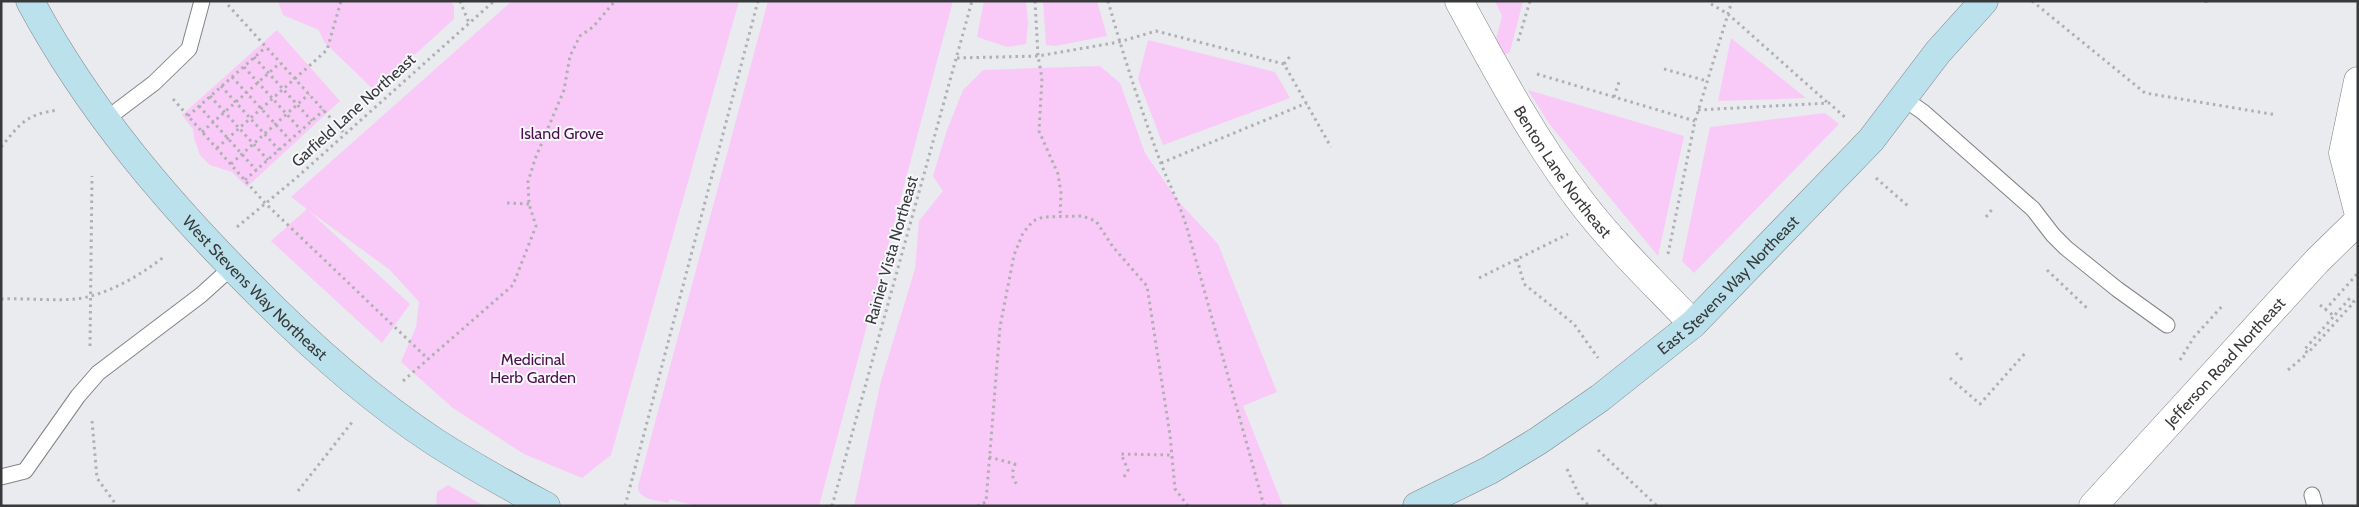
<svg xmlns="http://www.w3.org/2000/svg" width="2359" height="507" viewBox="0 0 2359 507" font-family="Cabin,sans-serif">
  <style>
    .green { fill: #f9caf7 }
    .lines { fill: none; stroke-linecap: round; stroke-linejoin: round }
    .lane-casing { stroke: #828386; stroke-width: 17 }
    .street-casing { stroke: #828386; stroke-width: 29 }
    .secondary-casing { stroke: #828386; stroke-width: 29 }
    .path { stroke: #aeb0b2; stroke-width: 3; stroke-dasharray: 2.5 4; stroke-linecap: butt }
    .lane { stroke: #fff; stroke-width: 15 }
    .street { stroke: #fff; stroke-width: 28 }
    .secondary { stroke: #bae1ec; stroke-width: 28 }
    .labels { text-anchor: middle; stroke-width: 4; stroke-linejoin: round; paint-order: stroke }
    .street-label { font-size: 16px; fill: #38393a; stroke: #f6f8fb }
    .park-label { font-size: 16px; fill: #4c0f4d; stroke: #f6f8fb }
  </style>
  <rect width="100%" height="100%" fill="#e9ebee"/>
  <path class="green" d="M 278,1 L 451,1 L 454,6 L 454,19 L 375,91 L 324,42 L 319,30 L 283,15 Z
    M 512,1 L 739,1 L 611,455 L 582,478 L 524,454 L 453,408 L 401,362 L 416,327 L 419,302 L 390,270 L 308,210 L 410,304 L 382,343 L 271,241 L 307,209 L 291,197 Z
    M 768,1 L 953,1 L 819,506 L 696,506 L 670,499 L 668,503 C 657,500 638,500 638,486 Z
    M 984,1 L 1026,1 L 1028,23 L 1026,44 L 1007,47 L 977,37 Z
    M 1043,1 L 1097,1 L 1107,36 L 1055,46 L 1046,45 Z
    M 1495,1 L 1523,1 L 1510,52 L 1504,55 L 1496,39 L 1502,16 Z
    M 277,30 L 340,101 L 247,187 L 232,172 L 210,165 L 200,155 L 194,138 L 193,129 L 182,115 Z
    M 1731,38 L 1806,98 L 1718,101 Z
    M 1148,40 L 1275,72 L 1290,98 L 1163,145 L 1138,79 Z
    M 1100,66 L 1120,83 L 1145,153 L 1178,201 L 1218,244 L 1277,392 L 1243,406 L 1283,506 L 854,506 L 881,381 L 915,269 L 919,221 L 943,191 L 933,176 L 947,130 L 963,90 L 983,70 Z
    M 1528,90 L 1684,136 L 1658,256 L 1550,125 Z
    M 1825,113 L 1839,124 L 1694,273 L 1682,261 L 1710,127 Z
    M 448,485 L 484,506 L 436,506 L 437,492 Z"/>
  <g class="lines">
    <g class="lane-casing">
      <path id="lane" d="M 1903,98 L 1923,112 L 2033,209 L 2053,235 L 2066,248 L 2117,289 L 2167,325
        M 105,120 L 154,83 L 189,49 L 202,1
        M 1,477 L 25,471 L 78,396 L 98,373 L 201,295 L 232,267
        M 2312,495 L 2315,506"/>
    </g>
    <g class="street-casing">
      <g id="street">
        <path id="s1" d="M 1459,1 C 1497,71 1534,140 1582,203 C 1615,246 1655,284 1693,324"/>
        <path d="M 2358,81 L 2343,153 L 2358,211"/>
        <path id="s2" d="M 2093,506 L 2317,261 L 2358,221"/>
      </g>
    </g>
    <g class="secondary-casing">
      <g id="secondary">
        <path id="s3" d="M 30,1 C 88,109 165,200 251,286 C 307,343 368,398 435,442 C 471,465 508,486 546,506"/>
        <path id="s4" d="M 1417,506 L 1490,470 L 1538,441 L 1600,398 L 1693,324 L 1871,140 L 1938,52 L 1984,1"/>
      </g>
    </g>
    <path class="path" d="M 460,1 L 469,23
      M 1035,1 L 1038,56 L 1042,78 L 1039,131 L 1058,174 L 1061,193 L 1060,216
      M 1108,1 C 1123,55 1141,109 1160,161 C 1169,184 1180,205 1187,228 L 1264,506
      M 2032,1 L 2145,93 L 2277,115
      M 2206,3 L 2206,1
      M 1711,4 L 1728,14 L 1828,103
      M 228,5 L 345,134
      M 1518,41 L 1530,1
      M 254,57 L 312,121
      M 957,58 L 1038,56 L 1119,42 L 1156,31 L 1284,64 L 1331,147
      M 1284,64 L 1291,55
      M 244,67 L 301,130
      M 1664,69 L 1707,81
      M 1537,74 L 1695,121
      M 232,77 L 290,140
      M 221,86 L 279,150
      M 210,96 L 268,160
      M 1614,97 L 1619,82
      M 173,99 L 265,203 L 428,359
      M 199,106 L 256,170
      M 1698,110 L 1829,103 L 1847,119
      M 188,116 L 266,47
      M 202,132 L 280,63
      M 1,147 C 21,123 26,114 59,110
      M 217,148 L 327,50 L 341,1
      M 1161,163 L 1307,103
      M 231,164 L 309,94
      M 1876,178 L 1908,206
      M 245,180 L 324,110
      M 507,203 L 529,204
      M 1986,217 L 1994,207
      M 237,227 L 295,179 L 494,1
      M 1668,254 L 1695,121 L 1732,1
      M 1517,259 L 1524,284 L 1574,324 L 1598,358
      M 2047,270 L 2088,309
      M 1479,278 L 1568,234
      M 1,299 C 25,298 51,301 75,299 C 106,296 141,275 165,256
      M 2320,305 L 2334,316 L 2350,298 L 2354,302 L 2308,353 L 2304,350 L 2334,316
      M 2325,310 L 2358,273
      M 90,346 L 92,176
      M 1956,353 L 1964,362
      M 2180,360 L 2194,337 L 2224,304
      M 2288,370 L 2308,353
      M 1950,378 L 1980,404 L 2027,351
      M 403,381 L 513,285 L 536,226 L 529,204 L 528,182 L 535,159 L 564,90 L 570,56 L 580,36 L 593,27 L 615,1
      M 92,421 L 97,478 L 117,506
      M 1598,450 L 1657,506
      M 989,457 L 1015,464 C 1011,475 1012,479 1019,487
      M 1567,469 L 1579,495 L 1589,506
      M 1124,477 L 1128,470 L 1121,454 L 1170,455
      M 298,491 L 353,421
      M 625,506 L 758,1
      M 832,506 L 972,1
      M 977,506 L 986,502 L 1000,327 L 1014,255 L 1023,233 L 1033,221 L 1043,217 L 1082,216 L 1096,221 L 1113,247 L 1147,286 L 1170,435 L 1175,489 L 1188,506"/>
    <use href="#lane" class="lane"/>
    <use href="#street" class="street"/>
    <use href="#secondary" class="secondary"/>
  </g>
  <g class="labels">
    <g class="street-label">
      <text transform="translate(353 110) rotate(-42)" y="6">Garfield Lane Northeast</text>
      <text dy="6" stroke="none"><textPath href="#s1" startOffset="200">Benton Lane Northeast</textPath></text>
      <text transform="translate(891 250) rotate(-74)" y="6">Rainier Vista Northeast</text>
      <text dy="6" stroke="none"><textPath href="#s4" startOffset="384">East Stevens Way Northeast</textPath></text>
      <text dy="6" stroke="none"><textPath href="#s3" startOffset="366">West Stevens Way Northeast</textPath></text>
      <text dy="6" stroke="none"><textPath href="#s2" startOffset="195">Jefferson Road Northeast</textPath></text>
    </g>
    <g class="park-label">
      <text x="562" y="139">Island Grove</text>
      <text x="533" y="365">Medicinal<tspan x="533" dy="18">Herb Garden</tspan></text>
    </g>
  </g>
  <rect width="2359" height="507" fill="none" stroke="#38393a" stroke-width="5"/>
</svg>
